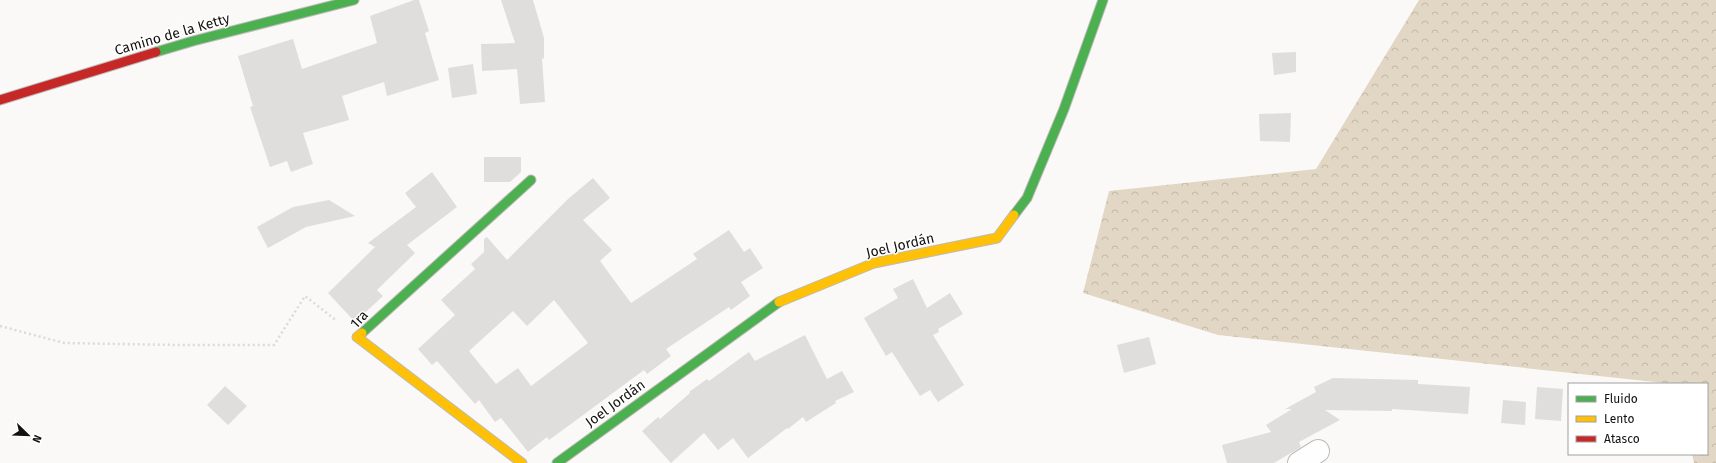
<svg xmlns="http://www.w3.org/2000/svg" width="1716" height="463" viewBox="0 0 1716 463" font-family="'Fira Sans',sans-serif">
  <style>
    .forest { fill: url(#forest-crowns) }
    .building { fill: #dfdedd; fill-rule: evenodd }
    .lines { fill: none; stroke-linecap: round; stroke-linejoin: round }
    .street-casing { stroke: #bcbbba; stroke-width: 24 }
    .fast-casing { stroke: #bcbbba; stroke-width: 11 }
    .slow-casing { stroke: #bcbbba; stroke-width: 11 }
    .jam-casing { stroke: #bcbbba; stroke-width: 11 }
    .path { stroke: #dadad9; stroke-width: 2.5; stroke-dasharray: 2 3; stroke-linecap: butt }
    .street { stroke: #fefefe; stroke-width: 22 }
    .fast { stroke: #4caf50; stroke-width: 9 }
    .slow { stroke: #ffc107; stroke-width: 9 }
    .jam { stroke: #c62828; stroke-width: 9 }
    .labels { text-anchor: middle; stroke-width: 3; stroke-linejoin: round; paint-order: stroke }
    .street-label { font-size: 14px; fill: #121210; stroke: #fff }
  </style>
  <defs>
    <pattern id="forest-crowns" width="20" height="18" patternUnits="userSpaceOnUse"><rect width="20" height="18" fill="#e2d7c4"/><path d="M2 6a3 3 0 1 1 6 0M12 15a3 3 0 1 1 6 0" fill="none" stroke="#c1b8a7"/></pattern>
  </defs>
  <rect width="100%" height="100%" fill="#fbf9f7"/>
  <path class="forest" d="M 1419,0 L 1716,0 L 1716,463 L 1694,463 L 1692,454 L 1707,454 L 1707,384 L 1674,384 L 1218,335 L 1083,293 L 1109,191 L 1316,169 Z"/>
  <path class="building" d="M 414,0 L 419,0 L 429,31 L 425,33 L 439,80 L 387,96 L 384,82 L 342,96 L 349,120 L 303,133 L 313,164 L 291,172 L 287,161 L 270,167 L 250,107 L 253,106 L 238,56 L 293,39 L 302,69 L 377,43 L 370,16 Z
    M 501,0 L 533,0 L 544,38 L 544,59 L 542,58 L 545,102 L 520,104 L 517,69 L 482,71 L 481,44 L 515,43 Z
    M 1296,52 L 1296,72 L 1274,75 L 1272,53 Z
    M 473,64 L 477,94 L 452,98 L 448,68 Z
    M 1291,113 L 1290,142 L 1260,141 L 1259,114 Z
    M 484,157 L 521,157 L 521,172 L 510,182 L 484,182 Z
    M 432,172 L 457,207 L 407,245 L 415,253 L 377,290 L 383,296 L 355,322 L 328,293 L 375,247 L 368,243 L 416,207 L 405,193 Z
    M 593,178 L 610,198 L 583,220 L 612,250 L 600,261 L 631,303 L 697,259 L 693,254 L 729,230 L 744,252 L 750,248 L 763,268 L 741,282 L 750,296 L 731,310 L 729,307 L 666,349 L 671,356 L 647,374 L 644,370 L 571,424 L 549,440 L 547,437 L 528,452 L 501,418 L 495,422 L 479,400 L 475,404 L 437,361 L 432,365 L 418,349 L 455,315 L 441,300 L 475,269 L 471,264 L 484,252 L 484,239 L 487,237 L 507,260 L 568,199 ZM 554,300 L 588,343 L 531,386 L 518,368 L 496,384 L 469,351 L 513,311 L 527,326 Z
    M 329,200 L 355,216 L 306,227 L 268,248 L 257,227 L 293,207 Z
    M 913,279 L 927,308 L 950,293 L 963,314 L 938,329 L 939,332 L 933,335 L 964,385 L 938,402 L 930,390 L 920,396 L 892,352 L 886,356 L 864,318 L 898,298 L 893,289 Z
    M 805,335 L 827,379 L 842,371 L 854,392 L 835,401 L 836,403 L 806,422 L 803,417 L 788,429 L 787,428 L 748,458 L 733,438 L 718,450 L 704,433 L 671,463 L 642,431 L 658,417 L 660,419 L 690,393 L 689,392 L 707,379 L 709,381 L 749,352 L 755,361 Z
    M 1149,337 L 1156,364 L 1124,373 L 1117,345 Z
    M 1333,378 L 1418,380 L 1418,384 L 1470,387 L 1468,414 L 1392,409 L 1392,411 L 1325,410 L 1340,420 L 1299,442 L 1301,447 L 1274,463 L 1227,463 L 1222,445 L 1271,432 L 1266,425 L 1292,409 L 1285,409 L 1316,392 L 1314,387 Z
    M 225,386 L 247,406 L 228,425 L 207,405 Z
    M 1537,387 L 1563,389 L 1561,421 L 1535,419 Z
    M 1503,400 L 1526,402 L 1525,425 L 1501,423 Z"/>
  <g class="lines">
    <g class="street-casing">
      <path id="street" d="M 1299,463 L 1318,451"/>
    </g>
    <g class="fast-casing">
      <path id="fast" d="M 156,52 L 193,41 L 354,0
        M 1014,215 L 1027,198 L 1064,109 L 1103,0
        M 362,333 L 531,180
        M 557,463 L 779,302"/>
    </g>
    <g class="slow-casing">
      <path id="slow" d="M 779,302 L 874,263 L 997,238 L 1014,215
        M 362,333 L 357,337 L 522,463"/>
    </g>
    <g class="jam-casing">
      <path id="jam" d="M 0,100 L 156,52"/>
    </g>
    <path class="path" d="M 0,326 L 64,343 L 178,345 L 274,345 L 305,296 L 337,321"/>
    <use href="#street" class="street"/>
    <use href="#fast" class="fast"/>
    <use href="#slow" class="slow"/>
    <use href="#jam" class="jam"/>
  </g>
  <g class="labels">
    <g class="street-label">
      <text transform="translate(172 34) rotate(-16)" y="5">Camino de la Ketty</text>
      <text transform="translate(900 245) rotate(-13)" y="5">Joel Jordán</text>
      <text transform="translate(359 319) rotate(-47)" y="5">1ra</text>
      <text transform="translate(615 403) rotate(-36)" y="5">Joel Jordán</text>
    </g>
  </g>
  <rect x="1568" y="383" width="140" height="72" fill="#ffffff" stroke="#a0a09f"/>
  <rect x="1576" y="396" width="20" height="6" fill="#4caf50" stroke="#a0a09f"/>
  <text x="1604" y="403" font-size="12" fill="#121210">Fluido</text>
  <rect x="1576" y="416" width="20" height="6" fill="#ffc107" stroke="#a0a09f"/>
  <text x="1604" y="423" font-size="12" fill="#121210">Lento</text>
  <rect x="1576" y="436" width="20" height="6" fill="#c62828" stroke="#a0a09f"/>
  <text x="1604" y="443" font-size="12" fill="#121210">Atasco</text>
  <g transform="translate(28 435) rotate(113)" stroke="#ffffff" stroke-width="3" paint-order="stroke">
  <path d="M0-3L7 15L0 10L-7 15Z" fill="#121210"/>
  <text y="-6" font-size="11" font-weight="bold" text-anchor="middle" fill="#121210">N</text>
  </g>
</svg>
